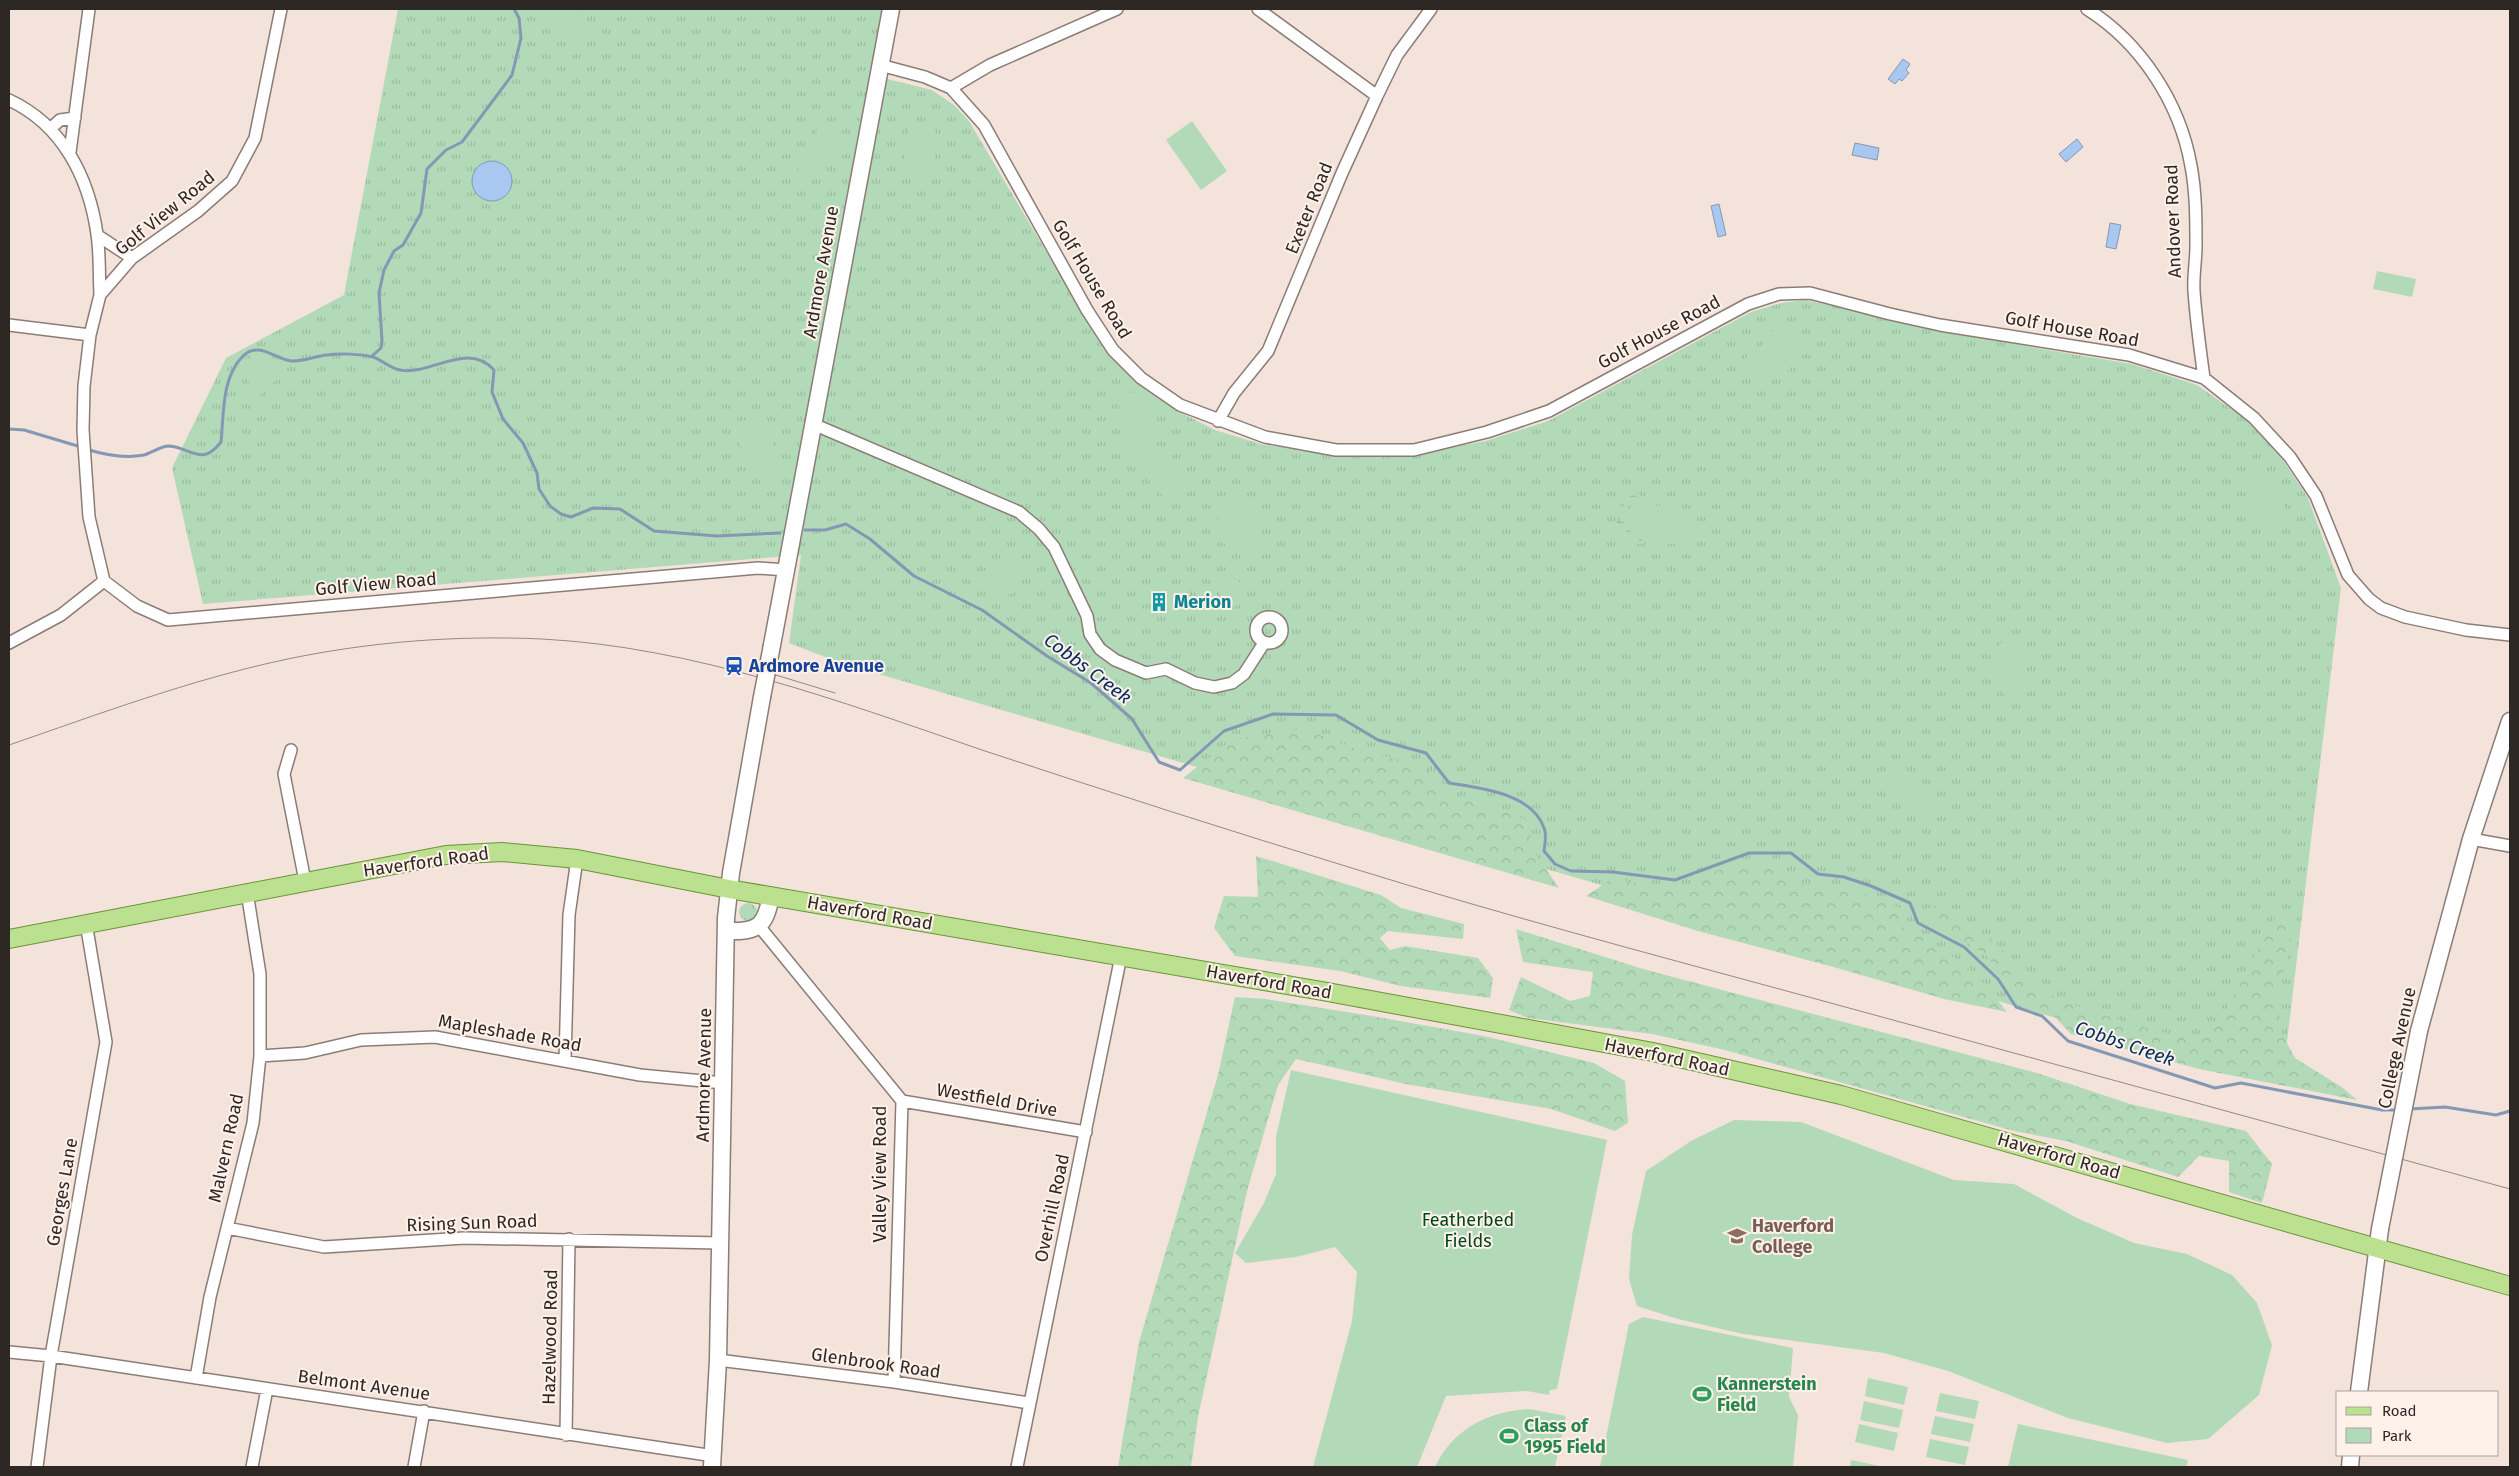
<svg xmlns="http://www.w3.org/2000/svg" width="2519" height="1476" viewBox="0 0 2519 1476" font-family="'Fira Sans',sans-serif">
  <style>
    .grass { fill: url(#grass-tufts) }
    .forest { fill: url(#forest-crowns) }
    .wetland { fill: url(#wetland-marsh) }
    .green { fill: #b2dab8 }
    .water { fill: #a9c8f1; stroke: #8498b4 }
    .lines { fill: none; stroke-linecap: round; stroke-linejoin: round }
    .stream { stroke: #8498b4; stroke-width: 3 }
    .street-casing { stroke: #8b7d76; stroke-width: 14 }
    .secondary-casing { stroke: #8b7d76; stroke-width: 19 }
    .primary-casing { stroke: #6c933a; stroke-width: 20 }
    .street { stroke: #fff; stroke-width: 11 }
    .secondary { stroke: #fff; stroke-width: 16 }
    .primary { stroke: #bbe08f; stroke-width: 18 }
    .tram { stroke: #948984; stroke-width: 1 }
    .secondary-bridge-casing { stroke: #8b7d76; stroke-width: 19; stroke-linecap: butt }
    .secondary-bridge { stroke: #fff; stroke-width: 16 }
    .labels { text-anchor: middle; stroke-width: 4; stroke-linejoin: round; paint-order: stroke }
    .street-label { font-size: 18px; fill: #2e2825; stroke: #fef1ea }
    .culture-label { font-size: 18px; font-weight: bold; fill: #0d838f; stroke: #fef1ea; text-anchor: start }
    .transit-label { font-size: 18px; font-weight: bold; fill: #164399; stroke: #fef1ea; text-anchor: start }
    .park-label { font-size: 18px; fill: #00461b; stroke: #fef1ea }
    .education-label { font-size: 18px; font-weight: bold; fill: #785e54; stroke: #fef1ea; text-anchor: start }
    .leisure-label { font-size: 18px; font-weight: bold; fill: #27864d; stroke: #fef1ea; text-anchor: start }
    .water-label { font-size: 19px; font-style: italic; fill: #052e5f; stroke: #fef1ea }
  </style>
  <defs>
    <pattern id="grass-tufts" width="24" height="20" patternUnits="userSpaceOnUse" patternTransform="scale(1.25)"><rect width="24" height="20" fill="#b2dab8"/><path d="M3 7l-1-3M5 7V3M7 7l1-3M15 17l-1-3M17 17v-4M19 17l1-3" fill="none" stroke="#99bb9e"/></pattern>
    <pattern id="forest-crowns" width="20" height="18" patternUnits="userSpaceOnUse" patternTransform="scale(1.25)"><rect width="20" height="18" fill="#b2dab8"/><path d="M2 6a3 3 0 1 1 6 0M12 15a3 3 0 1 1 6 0" fill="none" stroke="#99bb9e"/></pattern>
    <pattern id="wetland-marsh" width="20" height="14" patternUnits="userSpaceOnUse" patternTransform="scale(1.25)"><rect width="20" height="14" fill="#b2dab8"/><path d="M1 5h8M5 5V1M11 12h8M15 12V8" fill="none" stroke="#99bb9e"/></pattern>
  </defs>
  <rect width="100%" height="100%" fill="#f3e3db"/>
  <path class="grass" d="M 398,9 L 882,9 L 871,75 L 932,90 L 954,105 L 969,121 L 1083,314 L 1109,353 L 1138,382 L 1176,410 L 1215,430 L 1264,445 L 1338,453 L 1411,455 L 1486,441 L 1548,421 L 1751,312 L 1781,303 L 1805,300 L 2036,348 L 2132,364 L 2197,385 L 2251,423 L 2283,460 L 2308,498 L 2341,588 L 2282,1084 L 841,663 L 789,643 L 801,555 L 203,604 L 172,468 L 226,358 L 344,295 Z
    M739 912a9 9 0 1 1 18 0a9 9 0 1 1-18 0Z"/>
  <path class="forest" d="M 1304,729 L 1361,751 L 1420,764 L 1451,794 L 1528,820 L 1533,850 L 1559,888 L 1183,778 L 1233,739 Z
    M 1256,856 L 1381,895 L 1401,908 L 1464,924 L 1463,939 L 1388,931 L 1380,938 L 1390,950 L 1405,946 L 1478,958 L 1493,978 L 1490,998 L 1401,986 L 1340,971 L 1235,956 L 1214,928 L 1224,896 L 1258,897 Z
    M 1728,865 L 1768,866 L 1809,885 L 1841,886 L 1900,908 L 1901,926 L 1946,951 L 1981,980 L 2007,1012 L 1944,999 L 1830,966 L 1698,931 L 1586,896 L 1613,878 L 1674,892 Z
    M 1939,904 L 1994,941 L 2028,981 L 2062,1001 L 2138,1026 L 2195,1040 L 2219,1023 L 2275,918 L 2290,921 L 2291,949 L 2277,991 L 2281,1032 L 2295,1058 L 2343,1088 L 2357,1100 L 2199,1069 L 2071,1034 L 2051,1013 L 2019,999 L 1987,956 L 1943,928 L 1923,911 Z
    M 1516,929 L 1643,969 L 2037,1073 L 2130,1104 L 2246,1131 L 2272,1164 L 2262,1203 L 2229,1192 L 2229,1161 L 2199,1156 L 2178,1177 L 2066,1141 L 2014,1131 L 1725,1050 L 1652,1034 L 1528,1018 L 1509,1010 L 1521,977 L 1570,1001 L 1590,996 L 1593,972 L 1523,962 Z
    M 1235,997 L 1266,999 L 1372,1016 L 1484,1036 L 1594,1063 L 1625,1081 L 1628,1123 L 1615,1131 L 1551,1109 L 1406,1084 L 1296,1059 L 1278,1085 L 1247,1191 L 1198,1417 L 1191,1467 L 1118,1467 L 1139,1342 L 1218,1075 Z"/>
  <path class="wetland" d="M 1641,494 L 1630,505 L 1622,517 C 1624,531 1633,536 1645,541 L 1641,544 C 1606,542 1612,493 1641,494 Z"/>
  <path class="green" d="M 544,9 C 561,9 589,11 589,34 C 579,47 553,38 546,25 C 544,21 545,13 544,9 Z
    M 1192,121 L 1227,171 L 1201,190 L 1166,140 Z
    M 823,122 C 835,121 844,129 845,141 C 840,151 831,153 825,161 C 819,168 818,174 811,180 L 804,180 L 797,173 L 801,159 L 815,143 L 817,126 Z
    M 914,122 C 951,119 937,166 922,176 C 918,179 914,178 910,177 L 903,162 L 909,144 L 909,126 Z
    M 2377,271 L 2416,279 L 2412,297 L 2373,289 Z
    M 1787,325 L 1795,331 C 1800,343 1800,363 1787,371 C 1782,374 1775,374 1769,376 C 1760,379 1754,380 1746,375 L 1744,366 L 1746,358 L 1761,347 L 1776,327 Z
    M 261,360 L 274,362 L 287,369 L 288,374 L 268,385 L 258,399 L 251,403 L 248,396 L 250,371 Z
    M 1127,393 C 1145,391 1159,410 1157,427 C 1157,434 1152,442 1156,450 C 1162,464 1177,464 1187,472 C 1190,482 1182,491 1174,497 L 1165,497 L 1157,491 L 1146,477 L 1138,461 L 1127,451 L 1118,423 L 1120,400 Z
    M 743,420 C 785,430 785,488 763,480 C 755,477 751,464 748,457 C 742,447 734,438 736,425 Z
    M 2259,474 L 2264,475 L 2285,500 L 2283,517 L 2276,524 L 2262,529 L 2251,520 C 2251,513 2252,506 2251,499 C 2250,489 2247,486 2253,476 Z
    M 1242,500 L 1250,500 C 1266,515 1264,543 1246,554 L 1219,541 L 1214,533 C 1214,518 1228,503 1242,500 Z
    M 1646,503 L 1693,514 L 1698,521 C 1687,575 1597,519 1646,503 Z
    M 1004,558 L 1015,565 C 1024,582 1014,600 994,599 L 987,591 L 985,579 L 995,561 Z
    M 1226,576 C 1238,577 1244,584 1244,595 L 1236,606 L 1224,605 C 1218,596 1219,583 1226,576 Z
    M 2002,642 L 2016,644 L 2025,653 L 2020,661 L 2021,672 L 2027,682 L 2026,688 L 2013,695 L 2005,695 C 1991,680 1986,657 2002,642 Z
    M 1895,775 C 1917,779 1933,784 1941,806 L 1937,818 L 1922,821 L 1905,807 L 1888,798 L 1882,786 Z
    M 1291,1070 L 1607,1140 L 1557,1389 L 1550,1390 L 1549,1395 L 1527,1391 L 1446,1396 L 1417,1467 L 1313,1467 L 1352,1321 L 1357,1272 L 1335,1247 L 1296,1257 L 1246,1263 L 1235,1253 L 1264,1203 L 1276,1174 L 1276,1137 Z
    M 1734,1120 L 1801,1122 L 1954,1180 L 2014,1184 L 2077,1218 L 2134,1243 L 2187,1254 L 2232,1275 L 2257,1303 L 2272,1345 L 2259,1395 L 2208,1439 L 2167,1443 L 2068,1418 L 1948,1371 L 1884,1353 L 1743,1334 L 1678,1319 L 1637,1306 L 1629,1279 L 1632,1235 L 1646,1171 L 1691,1141 Z
    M 1643,1317 L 1793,1348 L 1789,1397 L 1798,1415 L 1793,1467 L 1600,1467 L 1629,1324 Z
    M 1868,1378 L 1908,1387 L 1904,1405 L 1865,1396 Z
    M 1940,1393 L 1979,1401 L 1975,1419 L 1936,1411 Z
    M 1864,1401 L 1903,1410 L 1899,1428 L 1860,1420 Z
    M 1529,1409 L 1566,1416 L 1555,1467 L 1435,1467 C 1453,1429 1488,1411 1529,1409 Z
    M 1935,1416 L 1974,1424 L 1970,1442 L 1931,1434 Z
    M 1859,1424 L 1898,1433 L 1894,1451 L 1855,1442 Z
    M 2018,1424 L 2188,1460 L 2186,1467 L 2008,1467 Z
    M 1930,1439 L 1969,1447 L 1965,1465 L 1926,1457 Z
    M 1851,1460 L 1885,1467 L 1850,1467 Z"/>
  <path class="water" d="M 1903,59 L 1910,64 L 1906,70 L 1909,73 L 1902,81 L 1899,79 L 1895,84 L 1888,79 Z
    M 2077,139 L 2083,147 L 2066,162 L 2059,154 Z
    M 1855,143 L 1879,148 L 1877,160 L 1852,155 Z
    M472 181a20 20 0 1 1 40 0a20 20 0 1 1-40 0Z
    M 1719,204 L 1726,235 L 1718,237 L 1711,206 Z
    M 2110,223 L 2121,225 L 2116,249 L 2106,247 Z"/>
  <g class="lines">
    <path class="stream" d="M 372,356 L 381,348 L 382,341 L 379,293 L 384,270 L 394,251 L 403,245 L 421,213 L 427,169 L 446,150 L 462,142 L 512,75 L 521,38 L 519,18 L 514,9
      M 9,429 L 24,430 L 81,447
      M 86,449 C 105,455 124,459 144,455 C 151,453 161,446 169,446 C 192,448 202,467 221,442 C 224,415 221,378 243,356 C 259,340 277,361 293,361 C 305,361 316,356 327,355 C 340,353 360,354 373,357 C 382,360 391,369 400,370 C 430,376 468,340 494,370 L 492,392 L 503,419 L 523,443 L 537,473 L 539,489 L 550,506 L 561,514 L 571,517 L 593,508 L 620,509 L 654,531 L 717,536 L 780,533
      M 805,530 L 825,530 L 846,524 L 870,539 L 914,576 L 982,610 L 1047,656 L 1091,683 L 1132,719 L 1159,762 L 1180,770 L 1224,731 L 1273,714 L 1336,715 L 1378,740 L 1426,753 L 1449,783 C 1480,788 1532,793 1544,828 C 1547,834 1545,844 1544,851 L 1555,864 L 1571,871 L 1613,872 L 1675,880 L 1749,853 L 1791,853 L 1818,874 L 1844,877 L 1871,886 L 1910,903 L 1918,923 L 1964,947 L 1998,979 L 2016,1007 L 2042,1016 L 2068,1041 L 2215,1088 L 2241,1083 L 2382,1110 L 2398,1110
      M 2410,1109 L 2445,1107 L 2496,1115 L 2510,1111"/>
    <g class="street-casing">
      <path id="street" d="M 281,9 L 255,138 L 232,181 L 198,211 L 132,258 L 100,295 L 90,335 L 84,386 L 83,430 L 89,517 L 104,581 L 137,606 L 168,620 L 758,568 L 787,570
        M 1258,9 L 1377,96
        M 2087,9 C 2141,43 2180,103 2191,166 C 2196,192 2196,220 2196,246 C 2196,261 2193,276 2194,291 C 2196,320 2200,349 2204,378
        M 880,65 L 925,77 L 951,88 L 984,125 L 1087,310 L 1113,350 L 1141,378 L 1180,405 L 1265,437 L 1336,450 L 1414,450 L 1487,432 L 1549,411 L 1748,304 L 1779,294 L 1810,293 L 1890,314 L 1940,325 L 2129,355 L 2204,378 L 2254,418 L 2290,457 L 2316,496 L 2348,575 L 2369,599 L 2381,608 L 2405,617 L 2466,630 L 2510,635
        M 951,88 L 990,65 L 1117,9
        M 9,100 C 63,125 89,178 97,234 C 100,254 99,275 100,295
        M 50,129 L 60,120 L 75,118
        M 70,152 L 89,9
        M 97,235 L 132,258
        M 9,325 L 90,335
        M 1218,421 L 1234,393 L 1268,351 L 1342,173 L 1377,96 L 1397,55 L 1431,9
        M 813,424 L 1019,512 L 1039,529 L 1054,547 L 1087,616 L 1090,634 L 1100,649 L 1115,660 L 1146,673 L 1166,669 L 1195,683 L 1214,687 L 1232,683 L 1244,674 L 1264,643
        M1256 630a13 13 0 1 1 26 0a13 13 0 1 1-26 0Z
        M 9,643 L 61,615 L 104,581
        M 291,750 L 284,774 L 305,881
        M 2471,839 L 2510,846
        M 759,926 L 902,1101 L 894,1382
        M 260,1056 L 305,1053 L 361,1040 L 435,1037 L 640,1075 L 724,1083
        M 565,1060 L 569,915 L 577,859
        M 902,1101 L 1086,1132
        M 227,1228 L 324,1247 L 464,1238 L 721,1243
        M 9,1352 L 51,1356 L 714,1456
        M 718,1360 L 894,1382 L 1029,1403
        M 196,1378 L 210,1297 L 253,1123 L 260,1056 L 260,974 L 247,892
        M 566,1435 L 569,1239
        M 37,1467 L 51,1356 L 106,1042 L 86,923
        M 252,1467 L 267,1389
        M 414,1467 L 424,1411
        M 1017,1467 L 1121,956"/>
    </g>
    <g class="secondary-casing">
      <path id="secondary" d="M 772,645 L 891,9
        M 726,931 C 758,932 765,927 771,896
        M 2419,1031 L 2471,839 L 2510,721
        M 2359,1392 L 2380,1229
        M 712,1467 L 718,1360 L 726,918 L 731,873 L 762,697
        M 2350,1467 L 2351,1455"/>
    </g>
    <g class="primary-casing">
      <path id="primary" d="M 9,939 L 446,855 L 502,852 L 577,859 L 729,889 L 1322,991 L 1653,1052 L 1841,1095 L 2510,1286"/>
    </g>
    <use href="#street" class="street"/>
    <use href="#secondary" class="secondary"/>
    <use href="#primary" class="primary"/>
    <path class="tram" d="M 756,669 L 835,693
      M 9,745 C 99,714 190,680 283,660 C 367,642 455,635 542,639 C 694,647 839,701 982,750 C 1106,791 1230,831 1355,869 C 1500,914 1647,953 1794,993 C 2032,1058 2271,1123 2510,1189"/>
    <g class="secondary-bridge-casing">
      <path id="secondary-bridge" d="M 762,697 L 772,645
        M 2380,1229 L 2419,1031"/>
    </g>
    <use href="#secondary-bridge" class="secondary-bridge"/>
  </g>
  <defs>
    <g id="building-bare" transform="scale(1.5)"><path d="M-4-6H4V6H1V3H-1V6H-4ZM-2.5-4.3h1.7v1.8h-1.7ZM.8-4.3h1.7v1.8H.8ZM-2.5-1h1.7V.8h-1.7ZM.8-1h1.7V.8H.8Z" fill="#0f9aa8" stroke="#fef1ea" stroke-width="2.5" paint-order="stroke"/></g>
    <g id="station-bare" transform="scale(1.5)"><path d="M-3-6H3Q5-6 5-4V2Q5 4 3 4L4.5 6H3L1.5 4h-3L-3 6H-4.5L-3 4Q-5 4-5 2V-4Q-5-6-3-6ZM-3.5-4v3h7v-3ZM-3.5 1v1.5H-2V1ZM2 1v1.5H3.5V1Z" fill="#1a4fb4" stroke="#fef1ea" stroke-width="2.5" paint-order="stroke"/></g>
    <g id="university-bare" transform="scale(1.5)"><path d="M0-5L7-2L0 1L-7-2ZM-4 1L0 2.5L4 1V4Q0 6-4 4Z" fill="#8d6e63" stroke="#fef1ea" stroke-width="2.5" paint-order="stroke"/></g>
    <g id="stadium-bare" transform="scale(1.5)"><path d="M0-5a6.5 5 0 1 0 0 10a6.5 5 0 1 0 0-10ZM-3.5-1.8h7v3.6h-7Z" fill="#2e9e5b" stroke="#fef1ea" stroke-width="2.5" paint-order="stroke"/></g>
  </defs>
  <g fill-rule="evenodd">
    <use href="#building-bare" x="1159" y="602"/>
    <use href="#station-bare" x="734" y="666"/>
    <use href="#university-bare" x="1737" y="1236"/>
    <use href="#stadium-bare" x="1702" y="1394"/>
    <use href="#stadium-bare" x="1509" y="1436"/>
  </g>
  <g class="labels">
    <g class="street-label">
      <text transform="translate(1309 208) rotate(-68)" y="6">Exeter Road</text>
      <text transform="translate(165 213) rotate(-39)" y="6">Golf View Road</text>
      <text transform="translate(2173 221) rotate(-92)" y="6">Andover Road</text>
      <text transform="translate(821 272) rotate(-80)" y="6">Ardmore Avenue</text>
      <text transform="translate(1092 279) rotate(59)" y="6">Golf House Road</text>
      <text transform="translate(2072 329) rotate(10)" y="6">Golf House Road</text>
      <text transform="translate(1659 332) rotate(-28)" y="6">Golf House Road</text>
      <text transform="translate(376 584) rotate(-5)" y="6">Golf View Road</text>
      <text transform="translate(426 862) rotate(-8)" y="6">Haverford Road</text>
      <text transform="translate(870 913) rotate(10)" y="6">Haverford Road</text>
      <text transform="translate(1269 982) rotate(10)" y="6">Haverford Road</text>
      <text transform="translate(510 1033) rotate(10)" y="6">Mapleshade Road</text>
      <text transform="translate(2397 1048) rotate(-78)" y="6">College Avenue</text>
      <text transform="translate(1667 1057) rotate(12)" y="6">Haverford Road</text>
      <text transform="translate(704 1075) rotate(-89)" y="6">Ardmore Avenue</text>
      <text transform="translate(997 1100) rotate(10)" y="6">Westfield Drive</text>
      <text transform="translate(226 1148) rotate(-78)" y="6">Malvern Road</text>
      <text transform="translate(2059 1156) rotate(16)" y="6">Haverford Road</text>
      <text transform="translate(880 1174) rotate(-90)" y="6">Valley View Road</text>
      <text transform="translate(62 1192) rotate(-80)" y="6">Georges Lane</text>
      <text transform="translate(1052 1208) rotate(-78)" y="6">Overhill Road</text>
      <text transform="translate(472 1223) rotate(-2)" y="6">Rising Sun Road</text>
      <text transform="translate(550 1337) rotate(-89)" y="6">Hazelwood Road</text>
      <text transform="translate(876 1363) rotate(8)" y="6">Glenbrook Road</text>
      <text transform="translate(364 1385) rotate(8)" y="6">Belmont Avenue</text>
    </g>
    <g class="culture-label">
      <text x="1174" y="608">Merion</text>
    </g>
    <g class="transit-label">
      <text x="749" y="672">Ardmore Avenue</text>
    </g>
    <g class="park-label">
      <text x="1468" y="1226">Featherbed<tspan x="1468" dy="21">Fields</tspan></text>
    </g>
    <g class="education-label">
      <text x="1752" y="1232">Haverford<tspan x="1752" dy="21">College</tspan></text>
    </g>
    <g class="leisure-label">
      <text x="1717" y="1390">Kannerstein<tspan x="1717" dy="21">Field</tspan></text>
      <text x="1524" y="1432">Class of<tspan x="1524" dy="21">1995 Field</tspan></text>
    </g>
    <g class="water-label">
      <text transform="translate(1088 668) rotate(37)" y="7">Cobbs Creek</text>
      <text transform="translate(2125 1043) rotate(19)" y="7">Cobbs Creek</text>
    </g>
  </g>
  <rect width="2519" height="1476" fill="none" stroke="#2e2825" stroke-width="20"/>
  <rect x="2336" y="1391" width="162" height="65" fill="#fef1ea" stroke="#aba19b"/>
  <rect x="2346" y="1407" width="25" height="8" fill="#bbe08f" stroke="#aba19b"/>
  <text x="2382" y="1416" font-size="15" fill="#2e2825">Road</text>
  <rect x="2346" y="1428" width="25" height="15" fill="#b2dab8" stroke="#aba19b"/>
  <text x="2382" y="1441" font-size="15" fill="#2e2825">Park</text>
</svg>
